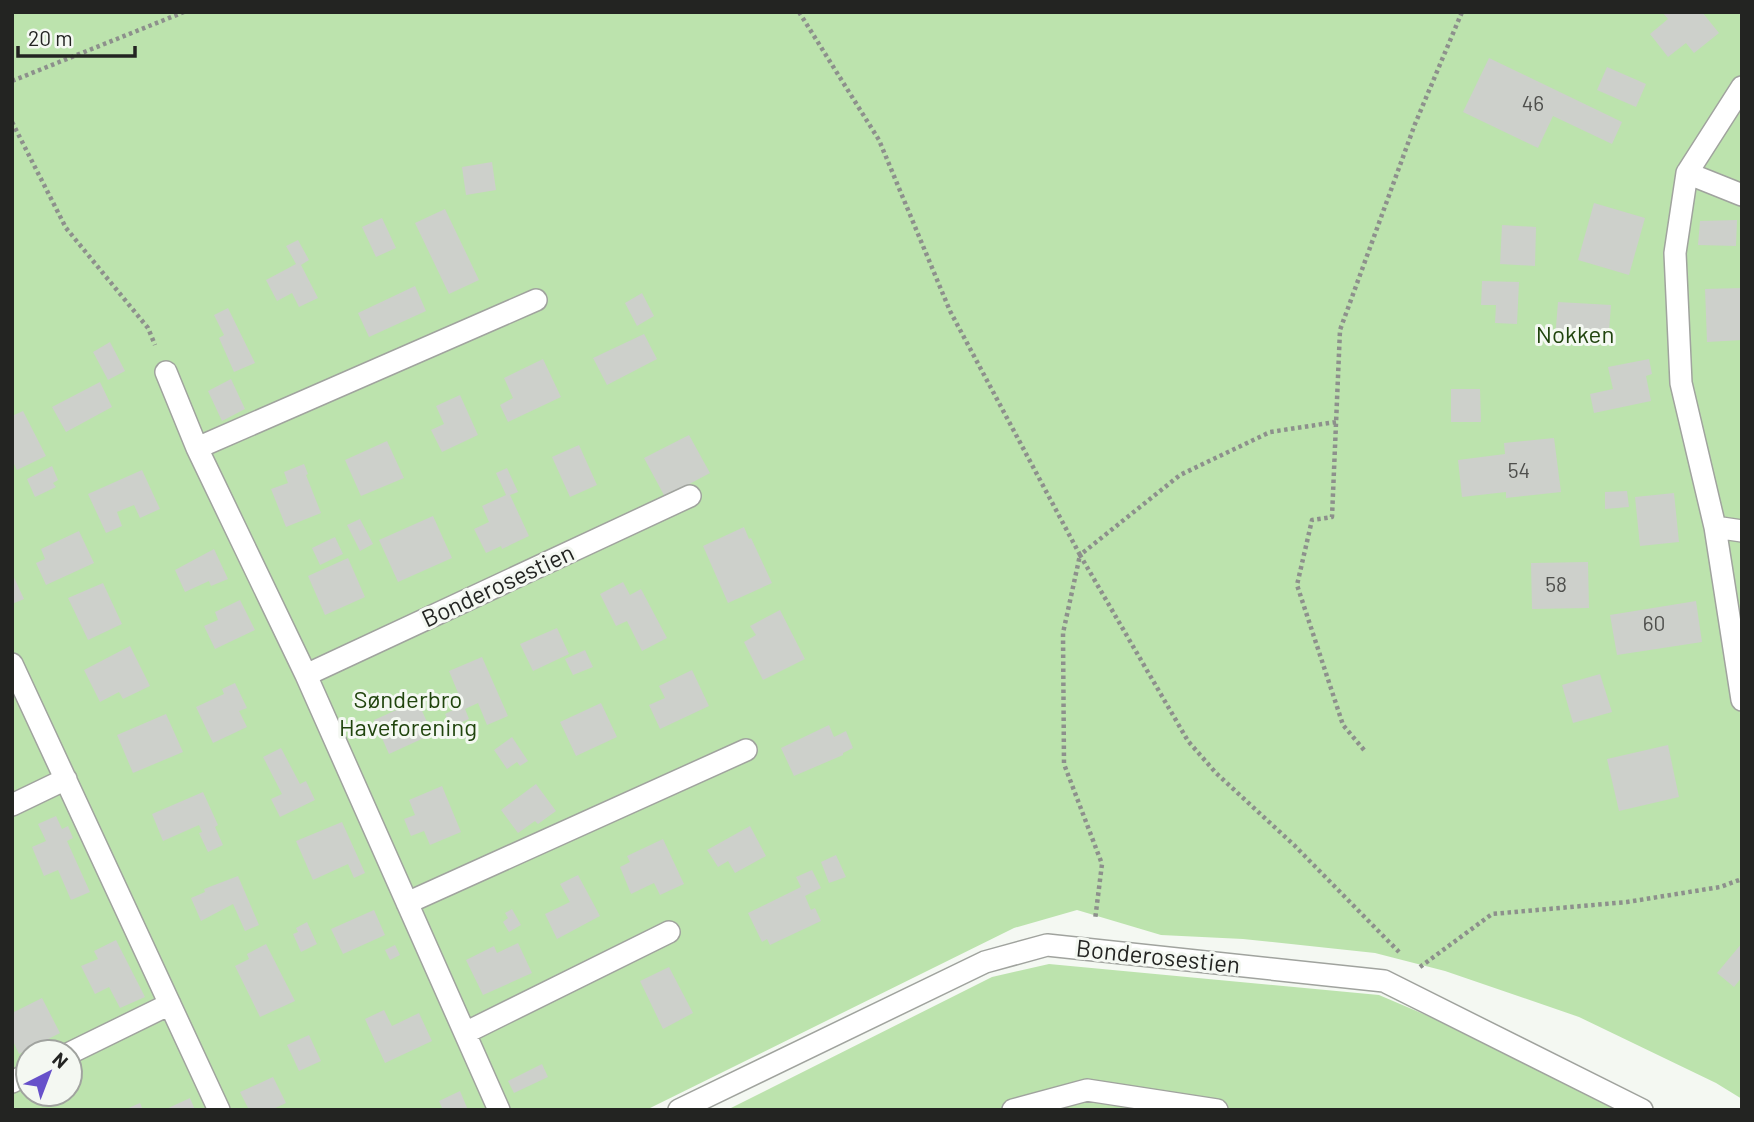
<svg xmlns="http://www.w3.org/2000/svg" width="1754" height="1122" viewBox="0 0 1754 1122" font-family="Barlow,sans-serif">
  <style>
    .green { fill: #bce3ad; fill-rule: evenodd }
    .building { fill: #cdd0cb }
    .lines { fill: none; stroke-linecap: round; stroke-linejoin: round }
    .lane-casing { stroke: #a0a39e; stroke-width: 24 }
    .path { stroke: #8d908c; stroke-width: 4.5; stroke-dasharray: 3.5 3.5; stroke-linecap: butt }
    .lane { stroke: #fff; stroke-width: 21 }
    .labels { text-anchor: middle; stroke-width: 6; stroke-linejoin: round; paint-order: stroke }
    .number-label { font-size: 21px; fill: #4e4f4c }
    .park-label { font-size: 24px; fill: #20440d; stroke: #f4f8f2 }
    .street-label { font-size: 24px; fill: #232422; stroke: #f4f8f2 }
  </style>
  <rect width="100%" height="100%" fill="#f4f8f2"/>
  <path class="green" d="M 12,12 L 1742,12 L 1742,1099 L 1716,1083 L 1579,1017 L 1445,971 L 1375,953 L 1243,939 L 1161,935 L 1077,910 L 1014,928 L 646,1110 L 12,1110 ZM 28,1052 L 70,1052 L 70,1094 L 28,1094 Z
    M 1049,964 L 1379,995 L 1508,1050 L 1622,1110 L 727,1110 L 992,977 Z"/>
  <path class="building" d="M 1662,12 L 1702,12 L 1719,33 L 1694,53 L 1686,43 L 1668,57 L 1650,34 L 1668,19 Z
    M 1489,58 L 1622,122 L 1612,144 L 1553,116 L 1538,148 L 1463,112 Z
    M 1607,67 L 1646,84 L 1636,107 L 1597,90 Z
    M 492,162 L 496,190 L 466,195 L 462,167 Z
    M 1594,203 L 1645,218 L 1629,275 L 1578,260 Z
    M 445,209 L 479,280 L 449,294 L 415,223 Z
    M 382,218 L 396,248 L 376,257 L 362,227 Z
    M 1737,220 L 1736,246 L 1698,245 L 1700,221 Z
    M 1502,225 L 1536,227 L 1535,266 L 1500,264 Z
    M 298,240 L 309,260 L 301,265 L 318,298 L 299,307 L 292,293 L 277,301 L 266,280 L 296,264 L 286,246 Z
    M 1482,281 L 1519,282 L 1517,324 L 1495,323 L 1496,305 L 1481,305 Z
    M 415,286 L 426,311 L 369,337 L 358,313 Z
    M 1742,288 L 1742,340 L 1707,342 L 1705,289 Z
    M 642,293 L 654,316 L 637,326 L 625,303 Z
    M 1558,302 L 1611,305 L 1608,343 L 1555,339 Z
    M 228,308 L 255,363 L 234,372 L 219,338 L 224,335 L 214,315 Z
    M 644,334 L 657,359 L 607,385 L 593,358 Z
    M 110,342 L 125,371 L 108,380 L 93,352 Z
    M 543,359 L 561,397 L 508,422 L 500,405 L 513,398 L 504,378 Z
    M 1649,359 L 1652,374 L 1646,376 L 1651,401 L 1594,413 L 1590,394 L 1613,389 L 1608,367 Z
    M 231,379 L 245,409 L 222,421 L 208,391 Z
    M 100,382 L 112,407 L 66,432 L 52,407 Z
    M 1451,389 L 1480,389 L 1481,422 L 1451,422 Z
    M 460,395 L 478,435 L 442,452 L 431,430 L 444,424 L 436,406 Z
    M 23,411 L 46,456 L 17,470 L 12,460 L 12,416 Z
    M 689,435 L 710,473 L 665,497 L 644,458 Z
    M 1554,438 L 1561,492 L 1506,498 L 1506,492 L 1462,497 L 1458,460 L 1505,454 L 1504,443 Z
    M 387,441 L 404,478 L 361,496 L 345,460 Z
    M 579,445 L 597,485 L 570,497 L 552,457 Z
    M 304,464 L 308,474 L 306,475 L 321,513 L 286,527 L 271,489 L 288,483 L 284,472 Z
    M 52,466 L 58,480 L 53,483 L 56,487 L 35,497 L 27,479 Z
    M 507,468 L 518,492 L 510,495 L 529,536 L 502,549 L 501,546 L 486,553 L 474,529 L 489,522 L 482,506 L 506,495 L 496,473 Z
    M 142,470 L 160,509 L 140,518 L 134,505 L 117,512 L 122,526 L 106,533 L 88,494 Z
    M 1627,491 L 1629,507 L 1605,509 L 1605,492 Z
    M 1674,493 L 1679,542 L 1640,546 L 1635,497 Z
    M 433,516 L 452,558 L 398,582 L 379,540 Z
    M 360,519 L 373,544 L 360,551 L 347,525 Z
    M 744,527 L 749,539 L 751,538 L 772,583 L 728,603 L 703,546 Z
    M 79,531 L 94,563 L 46,585 L 36,563 L 45,559 L 41,549 Z
    M 335,537 L 343,554 L 320,565 L 312,548 Z
    M 214,549 L 228,579 L 211,586 L 209,581 L 185,592 L 175,570 Z
    M 348,558 L 365,597 L 325,615 L 308,576 Z
    M 1588,562 L 1589,608 L 1532,609 L 1531,563 Z
    M 12,573 L 24,599 L 12,604 Z
    M 623,582 L 630,595 L 641,589 L 667,638 L 642,651 L 627,621 L 616,626 L 600,594 Z
    M 103,583 L 122,624 L 88,640 L 68,598 Z
    M 240,600 L 255,630 L 215,649 L 204,626 L 218,620 L 215,612 Z
    M 1696,601 L 1702,642 L 1617,655 L 1610,615 Z
    M 780,610 L 805,659 L 763,680 L 744,642 L 756,635 L 750,626 Z
    M 557,628 L 569,654 L 533,671 L 520,644 Z
    M 130,646 L 150,686 L 123,699 L 119,692 L 100,702 L 84,670 Z
    M 585,650 L 593,667 L 573,675 L 565,659 Z
    M 482,657 L 508,716 L 487,725 L 478,703 L 465,709 L 469,719 L 451,727 L 445,714 L 463,705 L 449,671 Z
    M 692,670 L 709,706 L 660,729 L 649,705 L 665,698 L 659,686 Z
    M 1600,674 L 1612,712 L 1573,723 L 1562,685 Z
    M 235,683 L 247,708 L 239,711 L 247,727 L 213,743 L 196,707 L 224,694 L 222,689 Z
    M 412,703 L 414,706 L 419,704 L 427,722 L 421,725 L 426,737 L 389,754 L 374,720 Z
    M 601,703 L 617,737 L 576,756 L 560,722 Z
    M 166,714 L 183,752 L 133,773 L 117,735 Z
    M 829,725 L 834,737 L 846,731 L 853,748 L 843,753 L 843,755 L 794,776 L 781,748 Z
    M 512,737 L 528,761 L 520,766 L 517,762 L 507,769 L 494,750 Z
    M 1668,745 L 1679,797 L 1619,811 L 1607,759 Z
    M 281,748 L 300,784 L 306,781 L 315,800 L 280,817 L 271,799 L 282,794 L 263,757 Z
    M 536,784 L 556,811 L 538,824 L 535,821 L 518,833 L 501,810 Z
    M 442,786 L 461,832 L 430,845 L 424,831 L 411,836 L 404,819 L 415,815 L 409,800 Z
    M 203,792 L 218,825 L 215,827 L 223,845 L 208,852 L 199,833 L 202,832 L 199,825 L 163,841 L 152,814 Z
    M 56,816 L 62,829 L 68,826 L 73,838 L 67,841 L 90,892 L 71,900 L 58,870 L 44,876 L 32,847 L 46,841 L 38,824 Z
    M 342,822 L 365,873 L 354,878 L 348,864 L 313,880 L 296,841 Z
    M 750,826 L 766,856 L 735,873 L 728,861 L 718,867 L 707,850 Z
    M 663,839 L 684,884 L 660,895 L 654,883 L 631,894 L 620,867 L 630,862 L 627,856 Z
    M 836,855 L 846,877 L 829,883 L 821,862 Z
    M 812,870 L 821,888 L 805,896 L 811,910 L 815,908 L 821,921 L 770,945 L 767,939 L 762,942 L 748,913 L 801,887 L 796,877 Z
    M 578,875 L 600,916 L 557,939 L 545,914 L 570,902 L 560,884 Z
    M 238,876 L 259,925 L 245,931 L 233,904 L 201,921 L 191,898 L 205,892 L 204,889 Z
    M 512,909 L 521,925 L 509,932 L 503,922 L 508,918 L 505,913 Z
    M 374,910 L 385,935 L 343,954 L 331,929 Z
    M 307,922 L 317,944 L 301,952 L 293,934 L 298,932 L 296,928 Z
    M 116,940 L 145,997 L 120,1008 L 109,987 L 95,994 L 81,966 L 98,959 L 94,951 Z
    M 518,943 L 532,973 L 483,995 L 466,960 L 494,946 L 497,953 Z
    M 1742,943 L 1742,977 L 1734,987 L 1717,973 Z
    M 266,944 L 295,1001 L 260,1017 L 235,966 L 249,959 L 247,954 Z
    M 395,945 L 400,955 L 390,960 L 385,950 Z
    M 669,967 L 693,1013 L 663,1029 L 640,981 Z
    M 42,998 L 60,1033 L 19,1054 L 12,1039 L 12,1013 Z
    M 384,1010 L 392,1026 L 419,1013 L 432,1041 L 385,1063 L 365,1019 Z
    M 309,1035 L 321,1061 L 299,1071 L 287,1045 Z
    M 542,1064 L 548,1077 L 514,1093 L 508,1081 Z
    M 273,1077 L 286,1103 L 271,1110 L 249,1110 L 240,1092 Z
    M 460,1091 L 468,1110 L 443,1110 L 439,1101 Z
    M 190,1098 L 195,1110 L 164,1110 Z
    M 140,1103 L 143,1110 L 124,1110 Z"/>
  <g class="lines">
    <g class="lane-casing">
      <path id="lane" d="M 1742,87 L 1687,173 L 1675,253 L 1681,383 L 1715,527 L 1742,700
        M 1687,173 L 1742,195
        M 166,372 L 197,448 L 306,675 L 499,1110
        M 197,448 L 536,300
        M 1715,527 L 1742,531
        M 12,664 L 219,1110
        M 306,675 L 690,496
        M 12,805 L 66,779
        M 407,903 L 746,750
        M 465,1033 L 669,932
        M 70,1053 L 170,1004
        M 12,1082 L 28,1074
        M 679,1110 L 985,962 L 1047,945 L 1384,981 L 1642,1110
        M 1013,1110 L 1087,1090 L 1217,1110"/>
    </g>
    <path class="path" d="M 799,12 L 879,140 L 950,311 L 1080,555 L 1063,633 L 1064,764 L 1102,864 L 1095,920
      M 12,81 L 184,12
      M 12,122 L 66,228 L 148,328 L 155,345
      M 1336,422 L 1270,432 L 1180,475 L 1080,555 L 1188,741 L 1216,773 L 1294,845 L 1399,952
      M 1364,750 L 1343,725 L 1297,585 L 1312,520 L 1332,517 L 1340,330 L 1415,124 L 1462,12
      M 1420,967 L 1492,914 L 1627,902 L 1720,887 L 1742,879"/>
    <use href="#lane" class="lane"/>
  </g>
  <g class="labels">
    <g class="number-label">
      <text x="1533" y="111">46</text>
      <text x="1519" y="478">54</text>
      <text x="1556" y="592">58</text>
      <text x="1654" y="631">60</text>
    </g>
    <g class="park-label">
      <text x="1575" y="343">Nokken</text>
      <text x="408" y="708">Sønderbro<tspan x="408" dy="28">Haveforening</tspan></text>
    </g>
    <g class="street-label">
      <text transform="translate(498 586) rotate(-25)" y="8">Bonderosestien</text>
      <text transform="translate(1158 957) rotate(6)" y="8">Bonderosestien</text>
    </g>
  </g>
  <rect width="1754" height="1122" fill="none" stroke="#232422" stroke-width="28"/>
  <g transform="translate(49 1073) rotate(42)"><circle r="33" fill="#f4f8f2" stroke="#a0a39f" stroke-width="2"/>
  <path d="M0-5L12 26L0 18L-12 26Z" fill="#6751ca"/>
  <text y="-10" font-size="19" font-weight="bold" text-anchor="middle" fill="#232422">N</text>
  </g>
  <path d="M18 46v10h117v-10" fill="none" stroke="#232422" stroke-width="3.5"/>
  <text x="28" y="46" font-size="21" fill="#232422" stroke="#f4f8f2" stroke-width="5" paint-order="stroke">20 m</text>
</svg>
